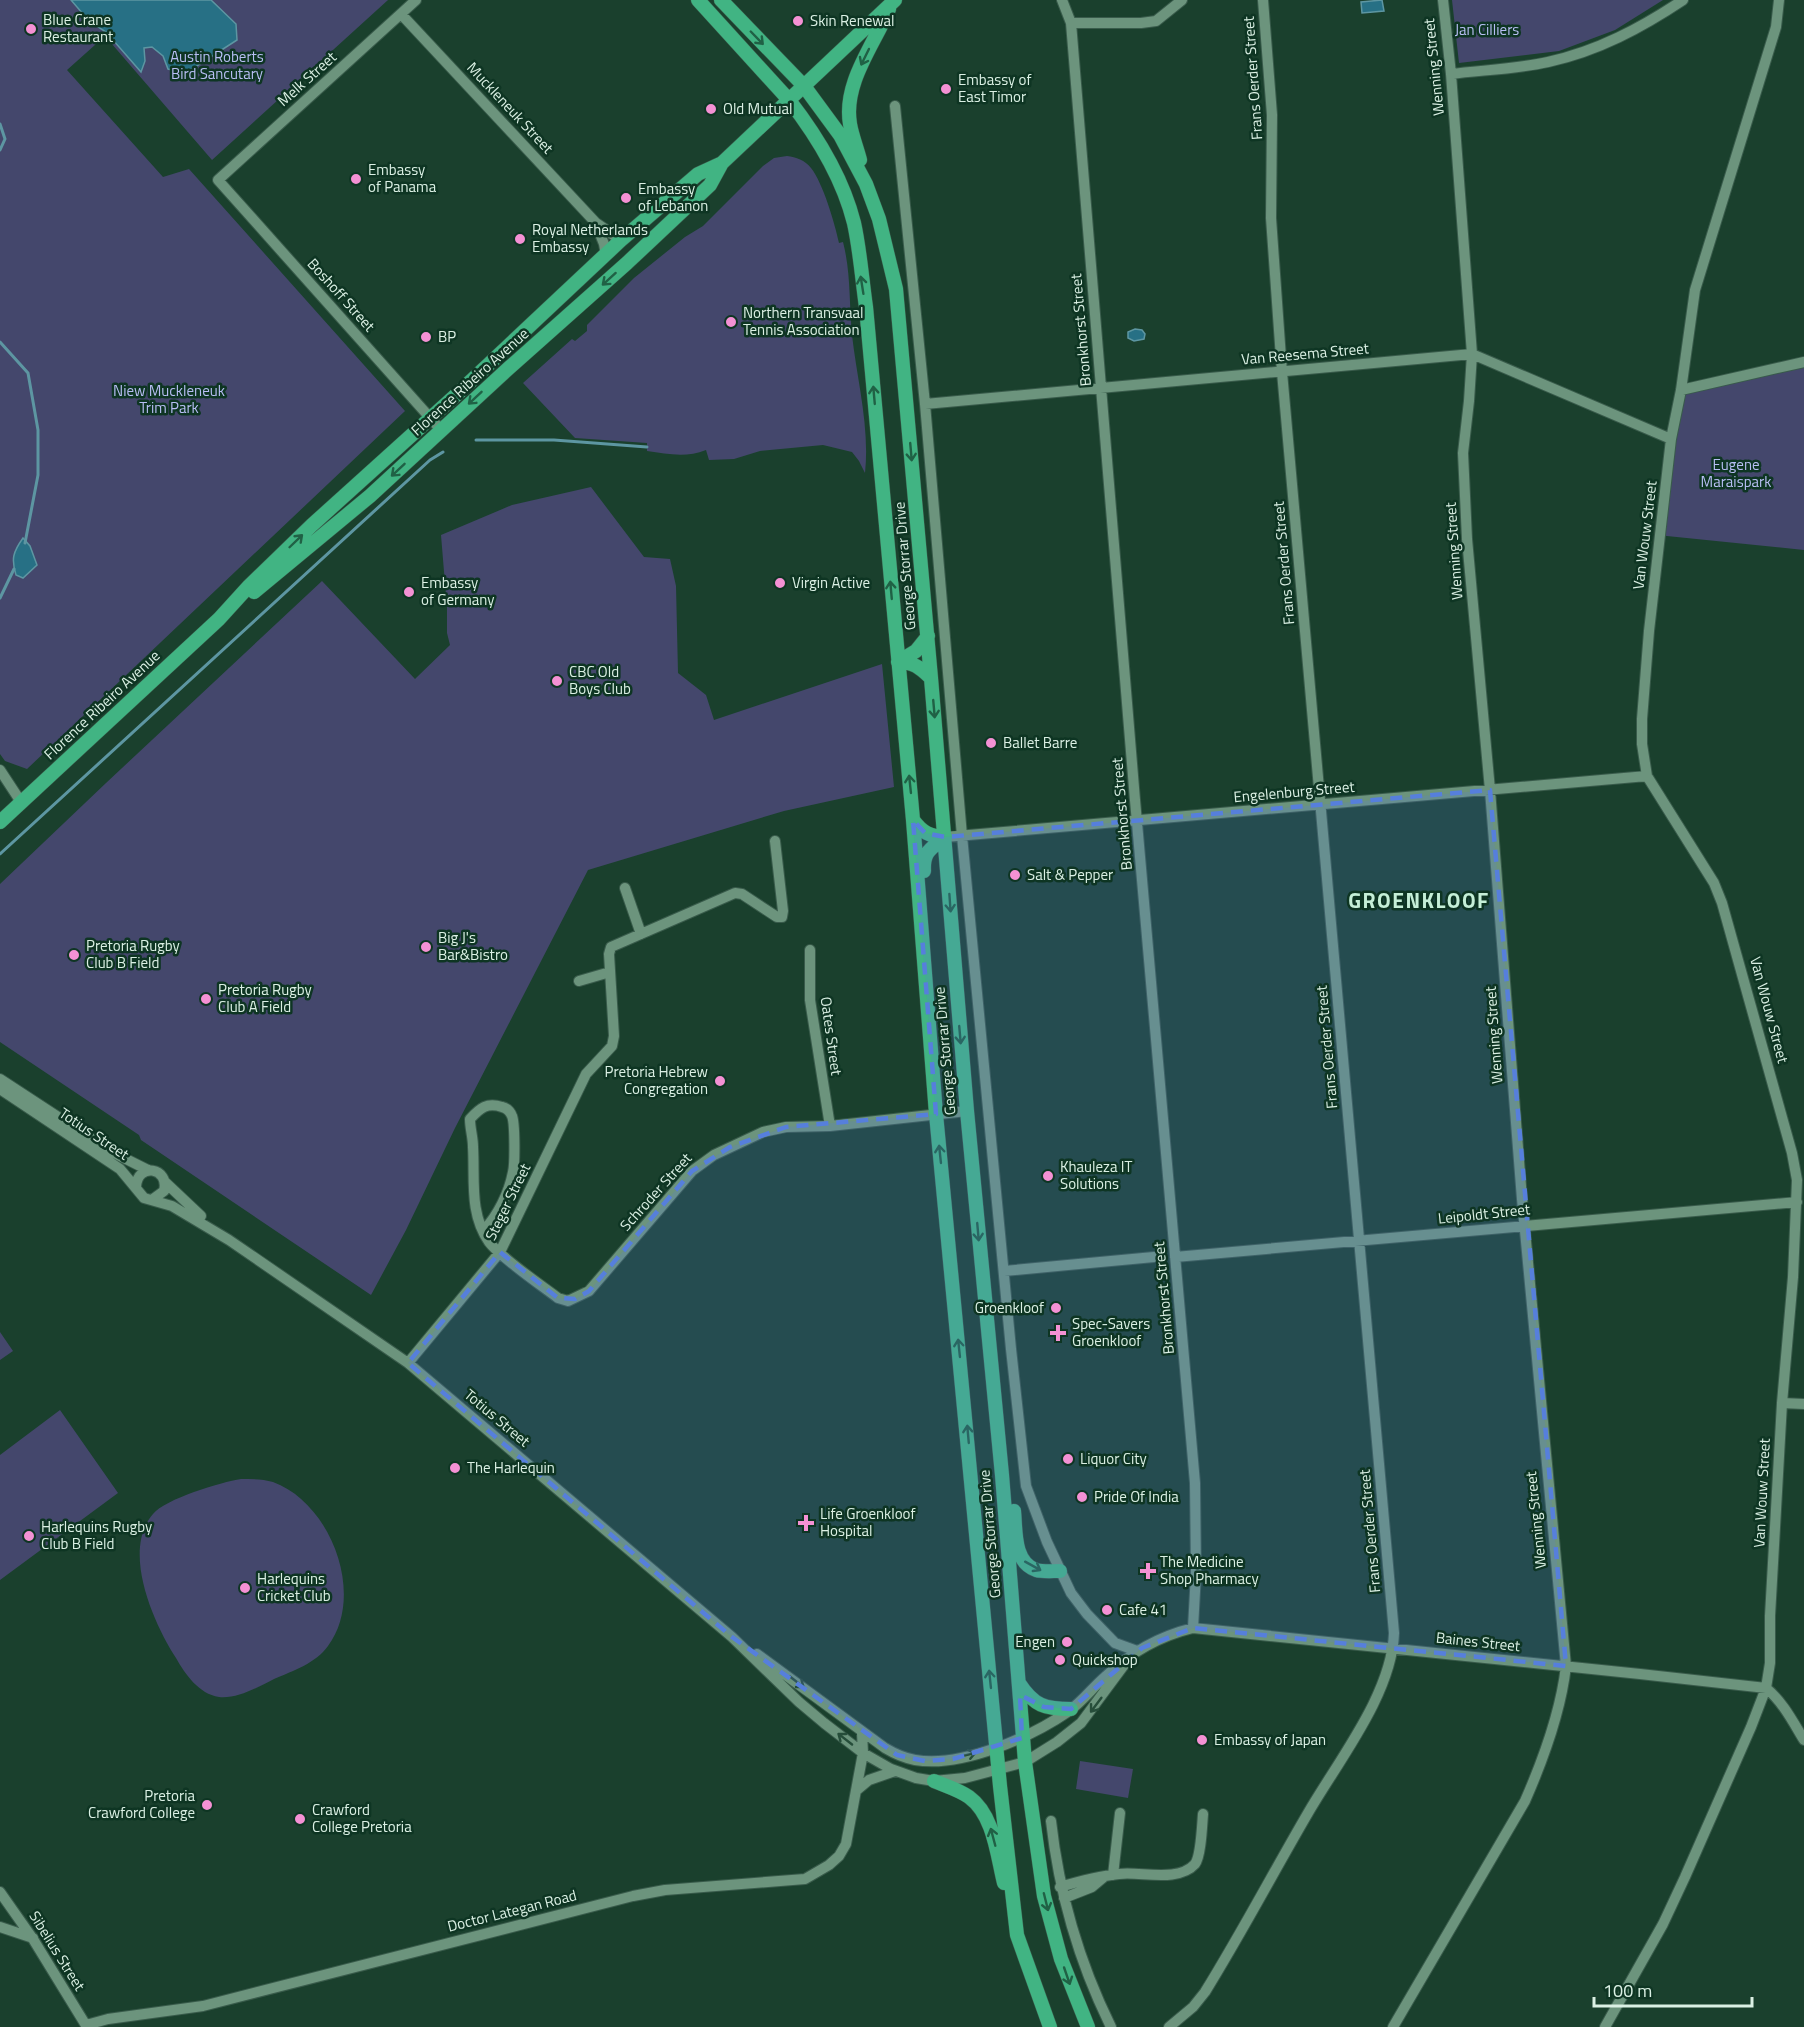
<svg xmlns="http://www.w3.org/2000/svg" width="1804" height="2027" viewBox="0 0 1804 2027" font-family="'Titillium Web',sans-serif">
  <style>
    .green { fill: #44476c }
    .water { fill: #277085; stroke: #5d96a2; stroke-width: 1.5 }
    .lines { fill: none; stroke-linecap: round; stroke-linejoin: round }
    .stream { stroke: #5d96a2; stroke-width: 3 }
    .minor-casing { stroke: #395b4b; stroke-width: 12 }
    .major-casing { stroke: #395b4b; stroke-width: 15 }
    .minor { stroke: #6c947d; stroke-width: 10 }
    .major { stroke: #41b483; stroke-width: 14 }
    .oneway { stroke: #206145 }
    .oneway2 { stroke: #264d3a }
    .marked { fill: #567fdc; fill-opacity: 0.2; stroke: #567fdc; stroke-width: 4.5; stroke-dasharray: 12 8; stroke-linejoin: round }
    .poi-dot { fill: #f491d4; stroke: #0e3523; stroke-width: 2 }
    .labels { text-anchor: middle; stroke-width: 5; stroke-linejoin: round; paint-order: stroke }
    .poi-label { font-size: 15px; fill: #dbf0e4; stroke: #0e3523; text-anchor: start }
    .park-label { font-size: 15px; fill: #b8bef4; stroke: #0e3523 }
    .street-label { font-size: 15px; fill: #dbf0e4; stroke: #0e3523 }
    .district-label { font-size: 21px; font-weight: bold; letter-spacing: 1.5px; fill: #c5efd7; stroke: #0e3523 }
  </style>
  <rect width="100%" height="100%" fill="#1a402d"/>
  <path class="green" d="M 0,0 L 388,0 L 212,160 L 105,36 L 67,70 L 163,177 L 189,169 L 405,411 L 27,769 L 5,761 L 0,754 Z
    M 1452,0 L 1663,0 L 1615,30 L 1559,51 L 1459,63 Z
    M 787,156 C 796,157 805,160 811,168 C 823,183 835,224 839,243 L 843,242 C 851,273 849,303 852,335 C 857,380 870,427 865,473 L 859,461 L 852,452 L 823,445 L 760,451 L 734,459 L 709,460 L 706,450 C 686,458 668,454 647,451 L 647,443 L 575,438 L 523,383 L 572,339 L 575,341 L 587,331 L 587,325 L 634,278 L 685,237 L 703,226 L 763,166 L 774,158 Z
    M 1804,364 L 1804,550 L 1657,535 L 1680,391 Z
    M 591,487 L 644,557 L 670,559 L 676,586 L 678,673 L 706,695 L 714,720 L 882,664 L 894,787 L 784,811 L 588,870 L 455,1128 L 406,1230 L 371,1295 L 141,1140 L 139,1135 L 0,1042 L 0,884 L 106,783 L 322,581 L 415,679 L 450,645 L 447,633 L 447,608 L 441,535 L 512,505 Z
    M 0,1332 L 13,1351 L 0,1360 Z
    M 60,1410 L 118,1493 L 0,1580 L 0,1455 Z
    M 241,1479 C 251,1479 263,1479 273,1482 C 331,1503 366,1595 328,1646 C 316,1663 293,1671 274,1679 C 258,1687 237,1699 219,1697 C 199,1694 185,1674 176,1658 C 154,1624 121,1551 153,1514 C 165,1499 221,1482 241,1479 Z
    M 1080,1761 L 1133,1769 L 1128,1798 L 1076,1789 Z"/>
  <path class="water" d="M 71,0 L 211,0 L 236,24 L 237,40 L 186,73 L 168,69 L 163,56 L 152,47 L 144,48 L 145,61 L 141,72 L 106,32 L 89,21 Z
    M 1382,0 L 1384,11 L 1362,13 L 1361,2 Z
    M 1135,329 L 1142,330 L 1145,334 L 1144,339 L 1134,341 L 1128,338 L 1128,332 Z
    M 23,538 L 30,546 L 37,565 L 23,578 L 16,575 C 11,559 13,552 23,538 Z"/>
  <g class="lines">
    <path class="stream" d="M 0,124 L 5,139 L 0,150
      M 0,342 L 28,373 L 38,430 L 38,475 L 25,543
      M 476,440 L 554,440 L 647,447
      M 0,598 L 14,569
      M 0,854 L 430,460 L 443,452"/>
    <g class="minor-casing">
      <path id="minor" d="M 416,0 L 218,180 L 441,430
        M 1062,0 L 1071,23 L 1135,800 L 1195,1483 L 1196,1573 L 1193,1628
        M 401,14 L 596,223 L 621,240
        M 1071,23 L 1141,23 L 1156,21 L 1182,0
        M 1451,74 C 1483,70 1517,69 1548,62 C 1598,51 1641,28 1683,0
        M 895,106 L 925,404 L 962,836 L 1011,1349 L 1026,1486 L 1047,1542 L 1071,1593 L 1087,1614 L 1115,1643 L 1137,1651
        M 596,224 L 604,244 L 606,255
        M 1681,390 L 1804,362
        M 925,404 L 1472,354 L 1671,439
        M 0,770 L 21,802
        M 945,837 L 1647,776
        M 625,888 L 641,934
        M 810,950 L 810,1000 L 830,1126
        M 579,981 L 610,972
        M 0,1079 L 110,1151 L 148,1170
        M 0,1089 L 120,1169 L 144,1198 L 172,1206 L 229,1240 L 408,1363 L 732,1637 L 799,1702 L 824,1723 L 863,1753 L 891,1769 L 916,1778 L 934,1781 L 965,1778 L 1025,1762 L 1057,1742 L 1081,1723 L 1130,1657
        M 165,1182 L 201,1216
        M 136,1187 C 137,1162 170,1167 164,1191 L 153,1199
        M 484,1230 C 498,1215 509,1193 513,1172 C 515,1164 515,1123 512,1116 C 510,1111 507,1108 502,1107 C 487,1102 480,1108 470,1119 C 470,1129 473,1137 473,1147 C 475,1180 469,1213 489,1242 C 501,1258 541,1285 558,1298 L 568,1301 L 589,1291 L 692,1171 L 714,1155 L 763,1132 L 786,1127 L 830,1126 L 967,1111
        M 1175,1257 L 1797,1202
        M 1004,1271 L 1154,1257
        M 408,1363 L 500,1252 L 586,1074 L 612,1046 L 614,1036 L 609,954 L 611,947 L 735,893 L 742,894 L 777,917 L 782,917 L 783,911 L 775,841
        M 1782,1403 L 1804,1404
        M 757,1654 L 885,1748 C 895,1754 904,1758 915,1760 C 962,1768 1031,1737 1069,1711 C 1083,1701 1093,1687 1106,1676 C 1131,1652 1160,1636 1193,1628 L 1640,1674 L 1766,1688 C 1783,1702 1793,1722 1804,1740
        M 857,1790 L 869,1780 L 895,1771
        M 1051,1821 C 1059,1893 1079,1962 1111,2027
        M 1113,1875 L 1120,1813
        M 1060,1887 C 1080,1881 1099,1876 1119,1874 C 1140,1871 1178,1883 1195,1864 C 1201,1856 1202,1826 1203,1814
        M 0,1892 L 33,1939 L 87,2027
        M 1064,1898 L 1092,1887 L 1104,1877
        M 0,1927 L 33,1938
        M 86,2025 L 108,2019 L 203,2006 L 633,1896 L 665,1890 L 805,1879 L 829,1865 L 839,1856 L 846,1844 L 863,1753 L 862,1733
        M 1169,2027 L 1193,2007 L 1205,1992 C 1241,1934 1273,1873 1308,1813 C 1338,1761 1392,1694 1394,1633 L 1282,372 L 1271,218 L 1272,115 L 1263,0
        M 1393,2027 L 1525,1801 C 1543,1760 1561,1710 1566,1666 L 1522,1199 L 1490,790 L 1467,539 L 1463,453 L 1469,401 L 1472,354 L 1451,74 L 1443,0
        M 1605,2027 L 1663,1924 L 1685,1877 L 1751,1727 L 1766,1688 L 1770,1663 L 1770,1616 L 1782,1403 L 1793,1277 L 1797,1180 L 1792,1153 L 1722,903 L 1714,883 L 1647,776 L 1642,744 L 1642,719 L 1649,631 L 1671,439 L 1681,390 L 1695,290 L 1776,27 L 1779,0"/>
    </g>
    <g class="major-casing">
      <path id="major" d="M 698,0 L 789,100 C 817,136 843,179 854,223 C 860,250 862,279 866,307 L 913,820 L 936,1114 L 1000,1786 L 1017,1935 L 1050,2027
        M 721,0 L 804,86 L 840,135 L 866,184 L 879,219 L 896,289 L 931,678 L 967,1111 L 1002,1475 L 1025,1762 L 1044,1896 L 1061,1959 L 1088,2027
        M 860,160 C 857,148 852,136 850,124 C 843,83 874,45 889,9
        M 254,592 L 370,496 L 510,367 L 627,263 L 710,185 L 722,163
        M 898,662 L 916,651 L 928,636
        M 898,662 C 914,662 920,668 931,678
        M 913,820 C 922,832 930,837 945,837
        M 0,822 L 219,619 L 249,586 L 312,525 L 456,395 L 621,240 L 698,174 L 722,163 L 895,0
        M 924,871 C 923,851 931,849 945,837
        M 1014,1511 C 1016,1530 1013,1562 1036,1570 C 1043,1572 1052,1571 1060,1571
        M 1019,1683 C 1034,1706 1045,1709 1071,1709
        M 934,1781 C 946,1786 959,1790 969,1797 C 994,1815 997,1855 1004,1883"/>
    </g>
    <use href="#minor" class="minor"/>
    <use href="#major" class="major"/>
  </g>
  <defs><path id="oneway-shaft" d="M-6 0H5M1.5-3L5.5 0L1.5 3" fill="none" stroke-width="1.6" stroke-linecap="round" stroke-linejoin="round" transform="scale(1.5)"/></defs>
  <g class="oneway">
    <use href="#oneway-shaft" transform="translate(757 38) rotate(46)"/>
    <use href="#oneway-shaft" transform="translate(865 57) rotate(116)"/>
    <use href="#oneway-shaft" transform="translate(609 279) rotate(138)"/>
    <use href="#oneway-shaft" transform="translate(862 285) rotate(-99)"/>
    <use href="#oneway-shaft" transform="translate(874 395) rotate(-95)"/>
    <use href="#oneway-shaft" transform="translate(475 398) rotate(137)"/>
    <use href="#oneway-shaft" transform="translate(911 452) rotate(85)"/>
    <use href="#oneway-shaft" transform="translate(398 470) rotate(137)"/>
    <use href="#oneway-shaft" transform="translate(296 541) rotate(-44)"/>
    <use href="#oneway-shaft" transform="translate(891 590) rotate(-95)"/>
    <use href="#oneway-shaft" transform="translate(934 709) rotate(85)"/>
    <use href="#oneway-shaft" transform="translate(910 784) rotate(-96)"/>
    <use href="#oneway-shaft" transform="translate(950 903) rotate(86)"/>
    <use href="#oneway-shaft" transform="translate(960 1035) rotate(85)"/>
    <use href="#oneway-shaft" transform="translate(940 1154) rotate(-96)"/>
    <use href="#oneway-shaft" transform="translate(978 1232) rotate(85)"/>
    <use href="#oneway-shaft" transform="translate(959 1348) rotate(-96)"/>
    <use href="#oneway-shaft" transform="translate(968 1434) rotate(-95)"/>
    <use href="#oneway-shaft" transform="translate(1033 1566) rotate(29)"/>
    <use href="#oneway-shaft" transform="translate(990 1679) rotate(-96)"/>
    <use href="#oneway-shaft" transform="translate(993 1837) rotate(-105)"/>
    <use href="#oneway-shaft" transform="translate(1046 1902) rotate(76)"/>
    <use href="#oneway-shaft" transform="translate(1067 1976) rotate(71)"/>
  </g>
  <g class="oneway2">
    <use href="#oneway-shaft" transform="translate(797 1682) rotate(38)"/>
    <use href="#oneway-shaft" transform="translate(1096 1705) rotate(127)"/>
    <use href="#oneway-shaft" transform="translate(845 1739) rotate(-142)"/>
    <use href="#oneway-shaft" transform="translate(967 1755) rotate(-14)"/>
  </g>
  <path class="marked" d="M 1490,790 L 1566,1666 L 1193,1628 L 1142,1648 L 1071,1709 L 1044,1707 L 1020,1695 L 1022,1738 L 953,1759 L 925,1761 L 897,1755 L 732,1637 L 408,1363 L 500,1252 L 558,1298 L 575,1299 L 589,1291 L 692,1171 L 730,1147 L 786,1127 L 936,1114 L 913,820 L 925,833 L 945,837 Z"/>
  <g class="poi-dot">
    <circle cx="798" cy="21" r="6"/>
    <circle cx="31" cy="29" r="6"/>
    <circle cx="946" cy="89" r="6"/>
    <circle cx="711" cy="109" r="6"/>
    <circle cx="356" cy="179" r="6"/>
    <circle cx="626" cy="198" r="6"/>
    <circle cx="520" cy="239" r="6"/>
    <circle cx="731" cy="322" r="6"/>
    <circle cx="426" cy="337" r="6"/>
    <circle cx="780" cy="583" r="6"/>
    <circle cx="409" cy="592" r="6"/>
    <circle cx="557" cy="681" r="6"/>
    <circle cx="991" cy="743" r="6"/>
    <circle cx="1015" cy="875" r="6"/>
    <circle cx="426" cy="947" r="6"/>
    <circle cx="74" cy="955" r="6"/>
    <circle cx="206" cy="999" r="6"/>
    <circle cx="720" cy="1081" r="6"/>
    <circle cx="1048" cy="1176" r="6"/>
    <circle cx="1056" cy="1308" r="6"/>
    <path d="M1055 1324h6v6h6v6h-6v6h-6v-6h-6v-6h6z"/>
    <circle cx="1068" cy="1459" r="6"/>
    <circle cx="455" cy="1468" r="6"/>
    <circle cx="1082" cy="1497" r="6"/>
    <path d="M803 1514h6v6h6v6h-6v6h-6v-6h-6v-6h6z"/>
    <circle cx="29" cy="1536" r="6"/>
    <path d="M1145 1562h6v6h6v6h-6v6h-6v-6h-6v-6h6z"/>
    <circle cx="245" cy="1588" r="6"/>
    <circle cx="1107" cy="1610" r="6"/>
    <circle cx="1067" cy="1642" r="6"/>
    <circle cx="1060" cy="1660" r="6"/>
    <circle cx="1202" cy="1740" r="6"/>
    <circle cx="207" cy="1805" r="6"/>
    <circle cx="300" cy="1819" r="6"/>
  </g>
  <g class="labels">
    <g class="poi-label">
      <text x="43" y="25">Blue Crane<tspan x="43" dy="17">Restaurant</tspan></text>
      <text x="810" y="26">Skin Renewal</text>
      <text x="958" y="85">Embassy of<tspan x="958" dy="17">East Timor</tspan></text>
      <text x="723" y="114">Old Mutual</text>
      <text x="368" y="175">Embassy<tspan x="368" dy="17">of Panama</tspan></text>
      <text x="638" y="194">Embassy<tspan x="638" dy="17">of Lebanon</tspan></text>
      <text x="532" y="235">Royal Netherlands<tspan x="532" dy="17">Embassy</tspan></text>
      <text x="743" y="318">Northern Transvaal<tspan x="743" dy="17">Tennis Association</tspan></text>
      <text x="438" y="342">BP</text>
      <text x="421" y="588">Embassy<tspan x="421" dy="17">of Germany</tspan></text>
      <text x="792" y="588">Virgin Active</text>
      <text x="569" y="677">CBC Old<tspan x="569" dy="17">Boys Club</tspan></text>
      <text x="1003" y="748">Ballet Barre</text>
      <text x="1027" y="880">Salt &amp; Pepper</text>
      <text x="438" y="943">Big J's<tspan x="438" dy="17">Bar&amp;Bistro</tspan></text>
      <text x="86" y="951">Pretoria Rugby<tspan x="86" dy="17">Club B Field</tspan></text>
      <text x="218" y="995">Pretoria Rugby<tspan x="218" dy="17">Club A Field</tspan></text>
      <text x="708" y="1077" text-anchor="end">Pretoria Hebrew<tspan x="708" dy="17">Congregation</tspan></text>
      <text x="1060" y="1172">Khauleza IT<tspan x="1060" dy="17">Solutions</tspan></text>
      <text x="1044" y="1313" text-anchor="end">Groenkloof</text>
      <text x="1072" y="1329">Spec-Savers<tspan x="1072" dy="17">Groenkloof</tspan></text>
      <text x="1080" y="1464">Liquor City</text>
      <text x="467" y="1473">The Harlequin</text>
      <text x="1094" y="1502">Pride Of India</text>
      <text x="820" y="1519">Life Groenkloof<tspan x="820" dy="17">Hospital</tspan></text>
      <text x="41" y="1532">Harlequins Rugby<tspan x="41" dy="17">Club B Field</tspan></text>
      <text x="1160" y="1567">The Medicine<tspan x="1160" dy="17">Shop Pharmacy</tspan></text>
      <text x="257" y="1584">Harlequins<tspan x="257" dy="17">Cricket Club</tspan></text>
      <text x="1119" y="1615">Cafe 41</text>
      <text x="1055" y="1647" text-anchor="end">Engen</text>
      <text x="1072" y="1665">Quickshop</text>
      <text x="1214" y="1745">Embassy of Japan</text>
      <text x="195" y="1801" text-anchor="end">Pretoria<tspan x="195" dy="17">Crawford College</tspan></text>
      <text x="312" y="1815">Crawford<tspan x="312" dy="17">College Pretoria</tspan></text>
    </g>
    <g class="park-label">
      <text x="1487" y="35">Jan Cilliers</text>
      <text x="217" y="62">Austin Roberts<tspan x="217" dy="17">Bird Sancutary</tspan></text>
      <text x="169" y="396">Niew Muckleneuk<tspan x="169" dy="17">Trim Park</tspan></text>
      <text x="1736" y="470">Eugene<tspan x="1736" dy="17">Maraispark</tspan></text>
    </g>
    <g class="street-label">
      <text transform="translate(1434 67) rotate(-96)" y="5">Wenning Street</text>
      <text transform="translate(1253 78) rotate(-94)" y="5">Frans Oerder Street</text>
      <text transform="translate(307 79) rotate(-42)" y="5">Melk Street</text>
      <text transform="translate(510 108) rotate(47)" y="5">Muckleneuk Street</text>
      <text transform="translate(341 295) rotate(48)" y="5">Boshoff Street</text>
      <text transform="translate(1081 330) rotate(-95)" y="5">Bronkhorst Street</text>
      <text transform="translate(1305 354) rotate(-5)" y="5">Van Reesema Street</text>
      <text transform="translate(470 382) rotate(-42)" y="5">Florence Ribeiro Avenue</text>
      <text transform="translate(1645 535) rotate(-83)" y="5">Van Wouw Street</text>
      <text transform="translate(1454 551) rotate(-94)" y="5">Wenning Street</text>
      <text transform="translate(1284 563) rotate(-95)" y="5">Frans Oerder Street</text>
      <text transform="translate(905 566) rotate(-95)" y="5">George Storrar Drive</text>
      <text transform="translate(102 705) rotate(-43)" y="5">Florence Ribeiro Avenue</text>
      <text transform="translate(1294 792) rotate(-5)" y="5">Engelenburg Street</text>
      <text transform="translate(1122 814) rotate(-95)" y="5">Bronkhorst Street</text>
      <text transform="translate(1769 1010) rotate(75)" y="5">Van Wouw Street</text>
      <text transform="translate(1494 1035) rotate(-94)" y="5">Wenning Street</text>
      <text transform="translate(831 1036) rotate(82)" y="5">Oates Street</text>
      <text transform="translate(1327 1047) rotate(-95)" y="5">Frans Oerder Street</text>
      <text transform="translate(945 1051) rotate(-95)" y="5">George Storrar Drive</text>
      <text transform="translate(94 1134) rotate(34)" y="5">Totius Street</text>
      <text transform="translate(656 1192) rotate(-48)" y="5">Schroder Street</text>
      <text transform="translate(508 1202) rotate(-64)" y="5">Steger Street</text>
      <text transform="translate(1484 1214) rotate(-6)" y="5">Leipoldt Street</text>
      <text transform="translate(1164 1298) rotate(-95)" y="5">Bronkhorst Street</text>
      <text transform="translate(497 1418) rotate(40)" y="5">Totius Street</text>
      <text transform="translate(1762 1493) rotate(-87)" y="5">Van Wouw Street</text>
      <text transform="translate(1536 1520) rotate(-96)" y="5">Wenning Street</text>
      <text transform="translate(1370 1531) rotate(-95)" y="5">Frans Oerder Street</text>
      <text transform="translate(990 1534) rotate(-95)" y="5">George Storrar Drive</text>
      <text transform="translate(1478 1642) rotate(6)" y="5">Baines Street</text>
      <text transform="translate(512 1911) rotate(-14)" y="5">Doctor Lategan Road</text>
      <text transform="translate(57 1951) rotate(58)" y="5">Sibelius Street</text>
    </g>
    <g class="district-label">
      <text x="1419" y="908">GROENKLOOF</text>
    </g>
  </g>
  <path d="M1594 1997v9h158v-9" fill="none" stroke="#dbf0e4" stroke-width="3"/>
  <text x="1603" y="1997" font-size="18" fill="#dbf0e4" stroke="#0e3523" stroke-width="4.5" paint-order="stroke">100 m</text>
</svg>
